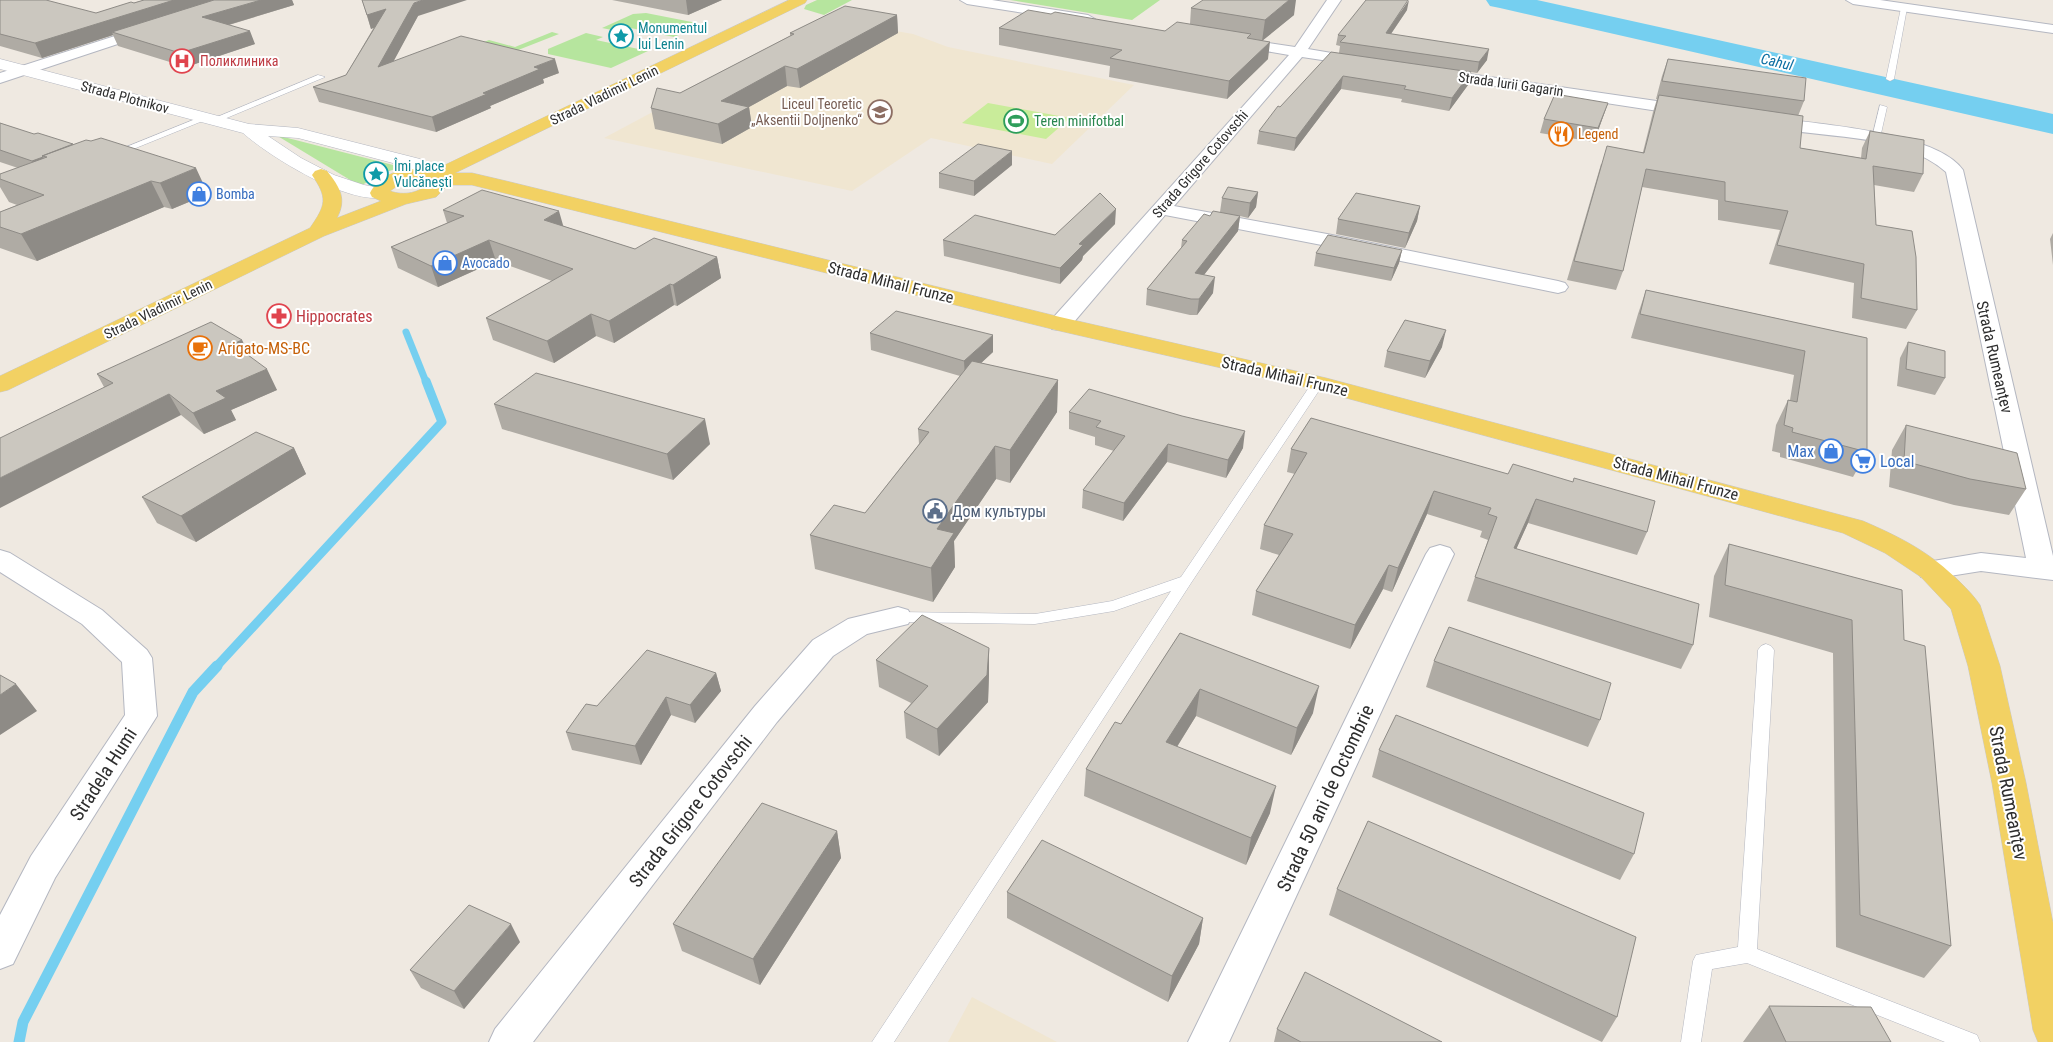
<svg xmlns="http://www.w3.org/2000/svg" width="2053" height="1042" viewBox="0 0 2053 1042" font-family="'Roboto Condensed',sans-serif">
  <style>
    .education { fill: #f0e6d1 }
    .green { fill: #b6e59e }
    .pitch { fill: #c9ec9a }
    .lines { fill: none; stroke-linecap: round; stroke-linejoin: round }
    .stream-far2 { stroke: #75cff0; stroke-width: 7 }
    .stream-far1 { stroke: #75cff0; stroke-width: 9 }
    .stream { stroke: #75cff0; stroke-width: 11 }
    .river { fill: #75cff0; fill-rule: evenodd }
    .lane-casing { stroke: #b4b7c1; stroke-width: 1 }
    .street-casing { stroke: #b4b7c1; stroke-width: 2 }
    .secondary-casing { stroke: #b4b7c1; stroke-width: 1 }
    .primary-casing { stroke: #c9c9c9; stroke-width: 1 }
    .lane { fill: #fff; fill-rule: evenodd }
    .street { fill: #fff; fill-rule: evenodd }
    .secondary { fill: #fff; fill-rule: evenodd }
    .primary { fill: #f2d163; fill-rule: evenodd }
    .wall { fill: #afaba4 }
    .shaded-wall { fill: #8e8b86 }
    .building { fill: #cbc7bf; stroke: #8e8b86 }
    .labels { text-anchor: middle; stroke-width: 4; stroke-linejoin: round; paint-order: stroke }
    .far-culture-label { font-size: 14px; fill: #0d838f; stroke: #fff; text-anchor: start }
    .far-health-label { font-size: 14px; fill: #be3a42; stroke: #fff; text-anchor: start }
    .far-street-label { font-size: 14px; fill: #2e2e2e; stroke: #fff }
    .far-education-label { font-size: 14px; fill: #785e54; stroke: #fff; text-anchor: end }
    .far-leisure-label { font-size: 14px; fill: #27864d; stroke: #fff; text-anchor: start }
    .far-food-label { font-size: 14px; fill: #c56008; stroke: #fff; text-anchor: start }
    .far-shop-label { font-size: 14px; fill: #366cbe; stroke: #fff; text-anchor: start }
    .far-water-label { font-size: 15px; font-style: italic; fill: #0d6fa3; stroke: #fff }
    .street-label { font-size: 16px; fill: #2e2e2e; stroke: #fff }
    .health-label { font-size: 16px; fill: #be3a42; stroke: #fff; text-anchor: start }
    .food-label { font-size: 16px; fill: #c56008; stroke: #fff; text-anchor: start }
    .shop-label { font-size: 16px; fill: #366cbe; stroke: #fff; text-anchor: end }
    .service-label { font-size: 16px; fill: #4e5e75; stroke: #fff; text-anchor: start }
    .near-street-label { font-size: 19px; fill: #2e2e2e; stroke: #fff }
  </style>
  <rect width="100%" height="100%" fill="#efe9e1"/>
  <path class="education" d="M 827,19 L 913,34 L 948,47 L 1134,85 L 1052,164 L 931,138 L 852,191 L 604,138 Z
    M 972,997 L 1057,1042 L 948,1042 Z"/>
  <path class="green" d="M 817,0 L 852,0 L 824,15 L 804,9 L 806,5 Z
    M 1010,0 L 1160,0 L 1132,20 Z
    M 646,13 L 702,24 L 674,37 L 621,26 L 612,30 L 602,28 L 633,14 Z
    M 552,32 L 559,34 L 508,54 L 461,51 L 489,40 L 515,47 Z
    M 586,33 L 603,37 L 596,40 L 648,51 L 611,68 L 548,54 L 548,49 Z
    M 276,135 L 393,165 L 402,167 L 386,172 L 360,186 Z"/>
  <path class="pitch" d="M 988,103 L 1070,118 L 1046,139 L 962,123 Z"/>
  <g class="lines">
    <path class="stream-far2" d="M 406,332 L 426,382"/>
    <path class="stream-far1" d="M 216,667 L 442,422 L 426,381"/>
    <path class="stream" d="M 19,1042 L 23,1022 L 193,692 L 217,666"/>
    <path class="river" d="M 1486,0 L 1537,0 L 2053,114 L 2053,134 L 1500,8 L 1490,6 Z"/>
    <g class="lane-casing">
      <path id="lane" d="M 1904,6 L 1907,8 L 1894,79 L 1890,81 L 1886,79 L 1901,8 Z
        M 318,75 L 325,77 L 217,122 L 210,120 Z
        M 1880,105 L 1887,107 L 1880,138 L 1876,141 L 1872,138 Z
        M 203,116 L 210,118 L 116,156 L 110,156 L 109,154 Z
        M 1318,379 L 1324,383 L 1191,583 L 894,1042 L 872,1042 L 1171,591 L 1114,611 L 1035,624 L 898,622 L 893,621 L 890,617 L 893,613 L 898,612 L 1035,614 L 1112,601 L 1181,577 L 1314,380 Z
        M 1766,644 L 1771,646 L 1774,650 L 1757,949 L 1977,1035 L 1980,1042 L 1945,1042 L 1747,963 L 1712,969 L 1701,1042 L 1681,1042 L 1693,961 L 1696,955 L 1738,947 L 1758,650 L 1761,646 Z"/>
    </g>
    <g class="street-casing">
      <path id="street" d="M 960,0 L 992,0 L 1088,15 L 1095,19 L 1088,23 L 967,4 Z
        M 1327,0 L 1341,0 L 1308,49 L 1367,59 L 1369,62 L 1367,65 L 1362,66 L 1302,57 L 1174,206 L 1327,234 L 1558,281 L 1565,283 L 1568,287 L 1565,291 L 1558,293 L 1327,246 L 1165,215 L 1068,329 L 1060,330 L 1052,329 L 1049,324 L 1052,319 L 1289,55 L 1230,45 L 1228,42 L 1230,39 L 1235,38 L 1295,47 Z
        M 1846,0 L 1880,0 L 2053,25 L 2053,33 L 1853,4 Z
        M 149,25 L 154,26 L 156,29 L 154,32 L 0,83 L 0,73 Z
        M 1435,69 L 1691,106 L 1697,108 L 1699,111 L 1697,114 L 1691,116 L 1430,76 L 1428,73 L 1430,70 Z
        M 1766,117 C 1813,124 1936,131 1963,170 L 2053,556 L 2053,580 L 1981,571 L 1931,579 L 1921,577 L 1917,570 L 1921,563 L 1981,553 L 2026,558 L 1946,172 C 1898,130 1819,140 1760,125 L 1758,122 L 1760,119 Z
        M 1440,545 L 1450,548 L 1454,554 L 1229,1042 L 1188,1042 L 1426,554 L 1430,548 Z
        M 0,550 L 10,553 L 102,610 L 147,650 L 152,658 L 157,716 L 55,878 L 13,964 L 0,969 L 0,915 L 31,856 L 125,715 L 122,662 L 82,624 L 0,572 Z
        M 898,607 L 908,610 L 912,617 L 908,624 L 867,634 L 833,656 L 777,722 L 533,1042 L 489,1042 L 495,1029 L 755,706 L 813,640 L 848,619 Z"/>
    </g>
    <g class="secondary-casing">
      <path id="secondary" d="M 0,59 L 249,124 L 298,128 L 420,159 L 442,172 L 444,176 L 442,180 L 435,182 L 428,180 L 408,167 L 298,138 L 268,136 L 301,158 L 334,175 L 364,185 L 386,189 L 388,193 L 386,197 C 349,206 270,157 243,133 L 0,69 Z"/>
    </g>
    <g class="primary-casing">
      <path id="primary" d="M 789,0 L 807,0 L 805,3 L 455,173 L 472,173 L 506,181 L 1060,317 L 1326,378 L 1863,521 C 1900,537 1930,552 1960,582 C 1967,589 1974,596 1980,605 L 2000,666 L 2026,783 L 2053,923 L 2053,1042 L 2038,1042 L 2033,1030 L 1992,783 L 1968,666 L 1951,609 L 1921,577 L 1885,553 L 1843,533 L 1313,389 L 1060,331 L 472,185 L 448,185 L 436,197 L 406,204 L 324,236 L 8,390 L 0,392 L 0,376 L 310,228 C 326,205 328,198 312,175 L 315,171 L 321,169 L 327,171 C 340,187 347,199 337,218 L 381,201 L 372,197 L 370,193 C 381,171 409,166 432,171 ZM 415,180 L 430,182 C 420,193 404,196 390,191 L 403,182 Z"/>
    </g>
    <use href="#lane" class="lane"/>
    <use href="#street" class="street"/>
    <use href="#secondary" class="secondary"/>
    <use href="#primary" class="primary"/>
  </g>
  <path class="wall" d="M 0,0 L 96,13 L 144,0 L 292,0 L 294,5 L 229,25 L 255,44 L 186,67 L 118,46 L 113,35 L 42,58 L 0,46 Z
    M 362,0 L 418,16 L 393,61 L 559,73 L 543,79 L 544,83 L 490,106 L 491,108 L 436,132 L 319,102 L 313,87 L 346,75 L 374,27 L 371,29 Z
    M 612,0 L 722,0 L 688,15 Z
    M 1191,8 L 1294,15 L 1263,40 L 1268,59 L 1227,99 L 1109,77 L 1110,66 L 999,45 L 999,28 L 1051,14 L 1165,31 L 1190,24 Z
    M 1407,10 L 1391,34 L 1487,60 L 1477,73 L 1471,72 L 1468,85 L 1449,111 L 1401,102 L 1402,99 L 1341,89 L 1294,151 L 1257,144 L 1259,131 L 1280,107 L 1339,53 L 1340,46 L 1336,45 L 1338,35 Z
    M 897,15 L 898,33 L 800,88 L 787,86 L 749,107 L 752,127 L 722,144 L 655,129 L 651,108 L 790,36 L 790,33 Z
    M 1668,59 L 1804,101 L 1798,116 L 1800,148 L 1861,158 L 1862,148 L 1870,131 L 1923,174 L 1914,192 L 1874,185 L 1876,225 L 1917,310 L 1906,329 L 1852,318 L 1854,283 L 1769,264 L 1780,230 L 1718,220 L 1718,200 L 1642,187 L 1623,271 L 1616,290 L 1567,280 L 1601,164 L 1643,152 L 1653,112 L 1657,99 L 1656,99 L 1662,76 Z
    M 1608,103 L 1594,142 L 1540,133 L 1544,119 Z
    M 0,123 L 208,194 L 172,209 L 164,207 L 37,261 L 0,248 L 0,212 L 17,205 L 9,202 L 0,187 L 0,174 L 18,168 L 0,162 Z
    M 1012,165 L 974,196 L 939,188 L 939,173 Z
    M 1258,192 L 1256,207 L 1248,218 L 1240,216 L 1238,231 L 1204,275 L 1213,293 L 1197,315 L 1190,315 L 1146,305 L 1147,289 L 1181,248 L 1182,240 L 1210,216 L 1220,212 L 1222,198 Z
    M 1420,206 L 1417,221 L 1405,248 L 1336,234 L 1338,219 Z
    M 443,210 L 563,226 L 635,249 L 717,257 L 721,278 L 677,306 L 674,305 L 614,343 L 596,336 L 554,363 L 493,340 L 486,318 L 552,281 L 496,261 L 438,287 L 398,268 L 391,247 L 447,223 Z
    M 1115,224 L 1083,256 L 1082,260 L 1060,284 L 944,256 L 943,240 L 1055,235 Z
    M 2053,233 L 2053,265 L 2050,239 Z
    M 1402,250 L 1399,263 L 1391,281 L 1314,266 L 1316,253 Z
    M 1646,290 L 1867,338 L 1867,452 L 1853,477 L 1780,457 L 1780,453 L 1772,451 L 1776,425 L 1788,400 L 1790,400 L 1794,375 L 1631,338 L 1638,314 Z
    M 870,333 L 993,352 L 981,363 L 1058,380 L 1057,412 L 1010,483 L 996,479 L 954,541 L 955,567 L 933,602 L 815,569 L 810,535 L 865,513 L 919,444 L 918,429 L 960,376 L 871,350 Z
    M 242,340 L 249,355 L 277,390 L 231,410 L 236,420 L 204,434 L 181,415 L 104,387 L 97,374 Z
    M 1908,342 L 1945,378 L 1935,395 L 1897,386 L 1900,358 Z
    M 1442,347 L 1425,378 L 1384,367 L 1387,351 Z
    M 494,404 L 710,444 L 673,480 L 502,429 Z
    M 1069,412 L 1243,448 L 1226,478 L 1167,462 L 1123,521 L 1082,508 L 1083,490 L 1114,451 L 1095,445 L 1095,437 L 1069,429 Z
    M 1311,418 L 1647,532 L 1637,555 L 1528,523 L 1516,549 L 1693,645 L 1681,669 L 1467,601 L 1475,577 L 1488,540 L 1480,537 L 1482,531 L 1427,514 L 1392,592 L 1383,589 L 1350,649 L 1252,615 L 1256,591 L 1279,555 L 1260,549 L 1264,525 L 1295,474 L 1287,472 L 1291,449 Z
    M 1906,425 L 2026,489 L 2009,515 L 1954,505 L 1889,487 L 1892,450 Z
    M 294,448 L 306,474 L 196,542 L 157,523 L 142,497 Z
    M 1729,544 L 1904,640 L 1951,946 L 1924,978 L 1836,947 L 1833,653 L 1709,617 L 1714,576 Z
    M 1180,633 L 1313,713 L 1291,755 L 1196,716 L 1177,747 L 1270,813 L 1246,865 L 1084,796 L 1086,769 L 1121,724 Z
    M 876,660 L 989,674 L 988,702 L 939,756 L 906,738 L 904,712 L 911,703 L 879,687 Z
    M 1434,661 L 1600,720 L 1588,747 L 1426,687 Z
    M 716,673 L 721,691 L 695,723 L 671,715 L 641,765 L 572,750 L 566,732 L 597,706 Z
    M 1379,750 L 1634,854 L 1620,880 L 1372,777 Z
    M 837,831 L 841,858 L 760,985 L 682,951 L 673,924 Z
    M 1337,889 L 1617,1017 L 1602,1042 L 1329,915 Z
    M 1007,892 L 1203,918 L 1199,944 L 1168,1002 L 1007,918 Z
    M 520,942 L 464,1009 L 421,988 L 410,970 Z
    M 1769,1006 L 1891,1042 L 1743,1042 Z
    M 1277,1029 L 1442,1042 L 1274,1042 Z"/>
  <path class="shaded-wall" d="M 174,0 L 221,0 L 112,32 L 113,35 L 42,58 L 35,43 Z
    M 261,0 L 292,0 L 294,5 L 208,31 L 202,17 Z
    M 423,0 L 467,0 L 418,16 L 383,81 L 378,67 L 414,3 Z
    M 686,0 L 722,0 L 688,15 Z
    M 1289,0 L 1296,0 L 1294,15 L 1262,41 L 1265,20 Z
    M 1409,0 L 1407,10 L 1384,44 L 1386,33 Z
    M 386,9 L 390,22 L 371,29 L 367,15 Z
    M 897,15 L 898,33 L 800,88 L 797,69 Z
    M 250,31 L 255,44 L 186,67 L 180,53 Z
    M 1270,42 L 1268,59 L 1227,99 L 1229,81 Z
    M 1489,49 L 1487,60 L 1477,73 L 1479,62 Z
    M 555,59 L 559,73 L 543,79 L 544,83 L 490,106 L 491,108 L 436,132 L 432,117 L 534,67 Z
    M 785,66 L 787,86 L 749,107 L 752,127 L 722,144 L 718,124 L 721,101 Z
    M 1471,72 L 1468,85 L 1449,111 L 1452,98 Z
    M 1343,76 L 1341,89 L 1294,151 L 1296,138 Z
    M 1608,103 L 1603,117 L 1594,142 L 1598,128 Z
    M 1012,151 L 1012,165 L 974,196 L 974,181 Z
    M 43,157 L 51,172 L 40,176 L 32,161 Z
    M 196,168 L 208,194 L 172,209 L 160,183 Z
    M 151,181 L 164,207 L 37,261 L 21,234 Z
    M 1258,192 L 1256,207 L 1248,218 L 1250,203 Z
    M 1420,206 L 1417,221 L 1405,248 L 1409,233 Z
    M 1116,209 L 1115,224 L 1083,256 L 1082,260 L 1060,284 L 1060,268 L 1079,244 Z
    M 559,211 L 565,232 L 544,220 Z
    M 1240,216 L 1238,231 L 1193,289 L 1195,273 Z
    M 489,240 L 496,261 L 438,287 L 431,266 Z
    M 1402,250 L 1399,263 L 1391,281 L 1394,268 Z
    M 717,257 L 721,278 L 677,306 L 673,285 Z
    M 1215,277 L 1213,293 L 1197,315 L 1199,299 Z
    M 670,284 L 674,305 L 614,343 L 609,321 Z
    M 591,314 L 596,336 L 554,363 L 547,341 Z
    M 1446,330 L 1442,347 L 1425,378 L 1430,361 Z
    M 993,335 L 993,352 L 965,378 L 964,361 Z
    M 242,340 L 252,361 L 233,344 Z
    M 267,369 L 277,390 L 231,410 L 236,420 L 204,434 L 193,413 L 216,391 Z
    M 1058,380 L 1057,412 L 1010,483 L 1010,450 Z
    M 169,394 L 181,415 L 0,508 L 0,478 Z
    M 705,419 L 710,444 L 673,480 L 667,454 Z
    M 1245,431 L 1243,448 L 1226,478 L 1228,460 Z
    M 1168,444 L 1167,462 L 1123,521 L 1124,503 Z
    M 995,446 L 996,479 L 954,541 L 955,567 L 933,602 L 931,568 L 937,529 Z
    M 294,448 L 306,474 L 196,542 L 181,516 Z
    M 1434,491 L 1427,514 L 1392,592 L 1398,568 Z
    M 1536,499 L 1528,523 L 1506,572 L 1514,548 Z
    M 1389,565 L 1383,589 L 1350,649 L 1355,625 Z
    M 989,648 L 989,674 L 988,702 L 939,756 L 937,729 Z
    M 716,673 L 721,691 L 695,723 L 690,705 Z
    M 16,684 L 37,711 L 0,735 L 0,695 Z
    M 1319,686 L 1313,713 L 1291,755 L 1297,728 Z
    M 1200,689 L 1196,716 L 1163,769 L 1166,742 Z
    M 666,697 L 671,715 L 641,765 L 635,746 Z
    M 1276,786 L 1270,813 L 1246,865 L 1251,838 Z
    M 837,831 L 841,858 L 760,985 L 753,959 Z
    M 1203,918 L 1199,944 L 1168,1002 L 1172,976 Z
    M 511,924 L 520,942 L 464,1009 L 454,991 Z"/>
  <path class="building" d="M 0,0 L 46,0 L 96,13 L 131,2 L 134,3 L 144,0 L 174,0 L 35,43 L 0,34 Z
    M 214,0 L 261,0 L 202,17 L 250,31 L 180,53 L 112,32 Z
    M 362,0 L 423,0 L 414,3 L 378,67 L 461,36 L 555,59 L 534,67 L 540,69 L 483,93 L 487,94 L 432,117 L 313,87 L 346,75 L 386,9 L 367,15 Z
    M 1203,0 L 1289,0 L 1265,20 L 1191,8 Z
    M 1366,0 L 1408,0 L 1386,33 L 1489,49 L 1479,62 L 1340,42 L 1346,36 L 1338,35 Z
    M 845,6 L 897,15 L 797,69 L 785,66 L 721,101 L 749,107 L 718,124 L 651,108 L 657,88 L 680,93 L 794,34 L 790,33 Z
    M 1028,10 L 1051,14 L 1055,12 L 1165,31 L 1177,22 L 1251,34 L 1247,38 L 1270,42 L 1229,81 L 1110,58 L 1122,50 L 999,28 Z
    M 1331,52 L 1471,72 L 1452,98 L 1404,89 L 1406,86 L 1343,76 L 1296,138 L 1259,131 L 1278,106 L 1280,107 Z
    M 1668,59 L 1806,78 L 1804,101 L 1662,81 Z
    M 1555,94 L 1608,103 L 1598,128 L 1544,119 Z
    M 1659,95 L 1803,116 L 1800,148 L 1866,159 L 1870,131 L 1924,140 L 1923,174 L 1873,166 L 1876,225 L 1912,231 L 1916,257 L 1917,310 L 1861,298 L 1864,264 L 1777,245 L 1788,211 L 1725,201 L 1725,182 L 1646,169 L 1623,271 L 1574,261 L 1607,146 L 1644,153 Z
    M 0,123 L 34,134 L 38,133 L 73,144 L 42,156 L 43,157 L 32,161 L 0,150 Z
    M 101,138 L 196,168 L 160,183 L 151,181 L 21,234 L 0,227 L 0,212 L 44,195 L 0,179 L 0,174 L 47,157 L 42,156 L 86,140 L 91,141 Z
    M 978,144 L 1012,151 L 974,181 L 939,173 Z
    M 1228,187 L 1258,192 L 1250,203 L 1222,198 Z
    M 482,190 L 559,211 L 544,220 L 635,249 L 654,238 L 717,257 L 673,285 L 670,284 L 609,321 L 591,314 L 547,341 L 486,318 L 573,269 L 489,240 L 431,266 L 391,247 L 464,216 L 443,210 Z
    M 1100,193 L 1116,209 L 1079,244 L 1083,245 L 1060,268 L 943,240 L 975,215 L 1055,235 Z
    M 1356,193 L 1420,206 L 1409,233 L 1338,219 Z
    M 1213,211 L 1240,216 L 1195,273 L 1215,277 L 1199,299 L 1191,299 L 1147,289 L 1187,241 L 1182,240 L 1204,214 L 1210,216 Z
    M 1328,235 L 1402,250 L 1394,268 L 1316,253 Z
    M 1646,290 L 1867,338 L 1867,452 L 1792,432 L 1793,428 L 1784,425 L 1788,400 L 1797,402 L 1805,351 L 1640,314 Z
    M 896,311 L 993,335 L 964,361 L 870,333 Z
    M 1405,320 L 1446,330 L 1430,361 L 1387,351 Z
    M 211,322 L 242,340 L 233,344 L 267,369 L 216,391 L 226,398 L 193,413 L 169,394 L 0,478 L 0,438 L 113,383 L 97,374 Z
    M 1908,342 L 1945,351 L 1945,378 L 1906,369 Z
    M 972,361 L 1058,380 L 1010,450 L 995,446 L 937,529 L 954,533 L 931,568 L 810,535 L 834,505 L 865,513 L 929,432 L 918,429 Z
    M 536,373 L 705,419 L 667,454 L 494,404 Z
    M 1089,389 L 1182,416 L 1245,431 L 1228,460 L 1168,444 L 1124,503 L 1083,490 L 1125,436 L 1096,427 L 1101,421 L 1069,412 Z
    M 1311,418 L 1508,474 L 1513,464 L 1573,482 L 1574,478 L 1655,501 L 1647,532 L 1536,499 L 1514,548 L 1699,604 L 1693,645 L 1475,577 L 1497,517 L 1488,514 L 1491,508 L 1434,491 L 1398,568 L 1389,565 L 1355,625 L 1256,591 L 1293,534 L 1264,525 L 1307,453 L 1291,449 Z
    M 1906,425 L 2017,453 L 2026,489 L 1970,479 L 1904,461 Z
    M 256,432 L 294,448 L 181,516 L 142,497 Z
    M 1729,544 L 1902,590 L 1904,640 L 1925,646 L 1951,946 L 1860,915 L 1852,620 L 1725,585 Z
    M 922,615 L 989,648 L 987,675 L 937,729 L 904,712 L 928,686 L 876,660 Z
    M 1449,627 L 1611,683 L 1600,720 L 1434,661 Z
    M 1180,633 L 1319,686 L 1297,728 L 1200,689 L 1166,742 L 1276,786 L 1251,838 L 1086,769 L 1115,722 L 1121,724 Z
    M 647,650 L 716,673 L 690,705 L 666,697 L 635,746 L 566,732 L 586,704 L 597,706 Z
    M 0,675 L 16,684 L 0,695 Z
    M 1396,715 L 1644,813 L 1634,854 L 1379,750 Z
    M 762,803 L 837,831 L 753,959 L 673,924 Z
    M 1368,821 L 1636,937 L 1617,1017 L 1337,889 Z
    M 1042,840 L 1203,918 L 1172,976 L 1007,892 Z
    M 469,905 L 511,924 L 454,991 L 410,970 Z
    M 1305,972 L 1442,1042 L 1301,1042 L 1277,1029 Z
    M 1769,1006 L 1871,1007 L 1891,1042 L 1786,1042 Z"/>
  <defs>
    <g id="sight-ring" transform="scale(1.25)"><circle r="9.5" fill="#fff" stroke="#0f9aa8" stroke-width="1.5"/><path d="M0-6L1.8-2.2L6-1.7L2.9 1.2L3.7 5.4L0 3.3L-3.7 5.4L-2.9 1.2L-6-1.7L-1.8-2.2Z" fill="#0f9aa8"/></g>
    <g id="hospital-ring" transform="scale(1.25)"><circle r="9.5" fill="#fff" stroke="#e0444e" stroke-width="1.5"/><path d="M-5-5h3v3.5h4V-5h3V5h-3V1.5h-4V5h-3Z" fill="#e0444e"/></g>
    <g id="school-ring" transform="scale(1.25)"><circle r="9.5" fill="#fff" stroke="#8d6e63" stroke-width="1.5"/><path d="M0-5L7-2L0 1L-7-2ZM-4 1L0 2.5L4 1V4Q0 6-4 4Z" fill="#8d6e63"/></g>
    <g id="stadium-ring" transform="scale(1.25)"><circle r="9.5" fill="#fff" stroke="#2e9e5b" stroke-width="1.5"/><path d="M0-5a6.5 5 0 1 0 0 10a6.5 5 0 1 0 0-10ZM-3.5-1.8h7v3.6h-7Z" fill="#2e9e5b"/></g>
    <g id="restaurant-ring" transform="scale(1.25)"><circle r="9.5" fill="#fff" stroke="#e8710a" stroke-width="1.5"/><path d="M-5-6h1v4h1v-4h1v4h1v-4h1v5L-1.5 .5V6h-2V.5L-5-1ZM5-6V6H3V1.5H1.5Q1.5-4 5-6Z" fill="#e8710a"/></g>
    <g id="shop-ring" transform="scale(1.25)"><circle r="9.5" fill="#fff" stroke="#3f7fe0" stroke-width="1.5"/><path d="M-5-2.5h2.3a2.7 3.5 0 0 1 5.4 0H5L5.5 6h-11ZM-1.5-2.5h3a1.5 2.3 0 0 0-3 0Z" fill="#3f7fe0"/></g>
    <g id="pharmacy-ring" transform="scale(1.25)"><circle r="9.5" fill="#fff" stroke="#e0444e" stroke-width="1.5"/><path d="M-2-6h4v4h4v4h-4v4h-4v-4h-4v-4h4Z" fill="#e0444e"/></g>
    <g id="cafe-ring" transform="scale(1.25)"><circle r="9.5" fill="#fff" stroke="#e8710a" stroke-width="1.5"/><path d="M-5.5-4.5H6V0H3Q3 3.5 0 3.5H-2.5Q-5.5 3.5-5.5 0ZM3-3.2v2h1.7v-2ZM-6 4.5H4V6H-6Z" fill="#e8710a"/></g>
    <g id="supermarket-ring" transform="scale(1.25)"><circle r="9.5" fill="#fff" stroke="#3f7fe0" stroke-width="1.5"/><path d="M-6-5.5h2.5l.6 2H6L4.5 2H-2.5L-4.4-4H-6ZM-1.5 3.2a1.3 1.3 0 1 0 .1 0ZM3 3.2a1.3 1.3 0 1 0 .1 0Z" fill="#3f7fe0"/></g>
    <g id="civic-ring" transform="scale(1.25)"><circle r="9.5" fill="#fff" stroke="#5c6f8a" stroke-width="1.5"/><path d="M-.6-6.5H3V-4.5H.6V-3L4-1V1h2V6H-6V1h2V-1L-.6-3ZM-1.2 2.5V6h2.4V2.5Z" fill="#5c6f8a"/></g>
  </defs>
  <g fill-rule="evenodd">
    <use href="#sight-ring" x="621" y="36"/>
    <use href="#hospital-ring" x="182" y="61"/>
    <use href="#school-ring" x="880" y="112"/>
    <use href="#stadium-ring" x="1016" y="121"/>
    <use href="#restaurant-ring" x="1561" y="134"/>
    <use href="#sight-ring" x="376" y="174"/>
    <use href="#shop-ring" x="199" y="194"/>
    <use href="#shop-ring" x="445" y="263"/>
    <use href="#pharmacy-ring" x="279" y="316"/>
    <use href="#cafe-ring" x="200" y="348"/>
    <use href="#shop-ring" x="1831" y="451"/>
    <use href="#supermarket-ring" x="1863" y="461"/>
    <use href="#civic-ring" x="935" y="511"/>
  </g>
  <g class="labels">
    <g class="far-culture-label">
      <text x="638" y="33">Monumentul<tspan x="638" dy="16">lui Lenin</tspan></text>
      <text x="394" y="171">Îmi place<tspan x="394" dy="16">Vulcănești</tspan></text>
    </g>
    <g class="far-health-label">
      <text x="200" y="66">Поликлиника</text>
    </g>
    <g class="far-street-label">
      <text transform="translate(1511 84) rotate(8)" y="5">Strada Iurii Gagarin</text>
      <text transform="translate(604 95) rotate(-26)" y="5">Strada Vladimir Lenin</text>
      <text transform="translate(125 97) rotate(15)" y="5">Strada Plotnikov</text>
      <text transform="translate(1200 164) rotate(-49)" y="5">Strada Grigore Cotovschi</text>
      <text transform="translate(158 309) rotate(-26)" y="5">Strada Vladimir Lenin</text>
    </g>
    <g class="far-education-label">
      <text x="862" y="109">Liceul Teoretic<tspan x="862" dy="16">„Aksentii Doljnenko“</tspan></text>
    </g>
    <g class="far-leisure-label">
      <text x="1034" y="126">Teren minifotbal</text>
    </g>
    <g class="far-food-label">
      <text x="1578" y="139">Legend</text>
    </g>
    <g class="far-shop-label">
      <text x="216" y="199">Bomba</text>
      <text x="462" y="268">Avocado</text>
    </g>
    <g class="far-water-label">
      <text transform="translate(1777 62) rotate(13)" y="5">Cahul</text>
    </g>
    <g class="street-label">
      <text transform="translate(891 282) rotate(14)" y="6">Strada Mihail Frunze</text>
      <text transform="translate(1995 357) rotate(77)" y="6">Strada Rumeanțev</text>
      <text transform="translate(1285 376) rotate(13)" y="6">Strada Mihail Frunze</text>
      <text transform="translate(1676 478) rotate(15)" y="6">Strada Mihail Frunze</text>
    </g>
    <g class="health-label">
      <text x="296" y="322">Hippocrates</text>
    </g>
    <g class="food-label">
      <text x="218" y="354">Arigato-MS-BC</text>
    </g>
    <g class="shop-label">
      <text x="1814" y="457">Max</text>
      <text x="1880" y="467" text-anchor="start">Local</text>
    </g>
    <g class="service-label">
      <text x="952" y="517">Дом культуры</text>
    </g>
    <g class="near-street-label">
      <text transform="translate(103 774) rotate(-57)" y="7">Stradela Humi</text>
      <text transform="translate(2009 793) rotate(79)" y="7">Strada Rumeanțev</text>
      <text transform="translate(1325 798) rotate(-65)" y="7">Strada 50 ani de Octombrie</text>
      <text transform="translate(690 811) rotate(-52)" y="7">Strada Grigore Cotovschi</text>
    </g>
  </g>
</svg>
